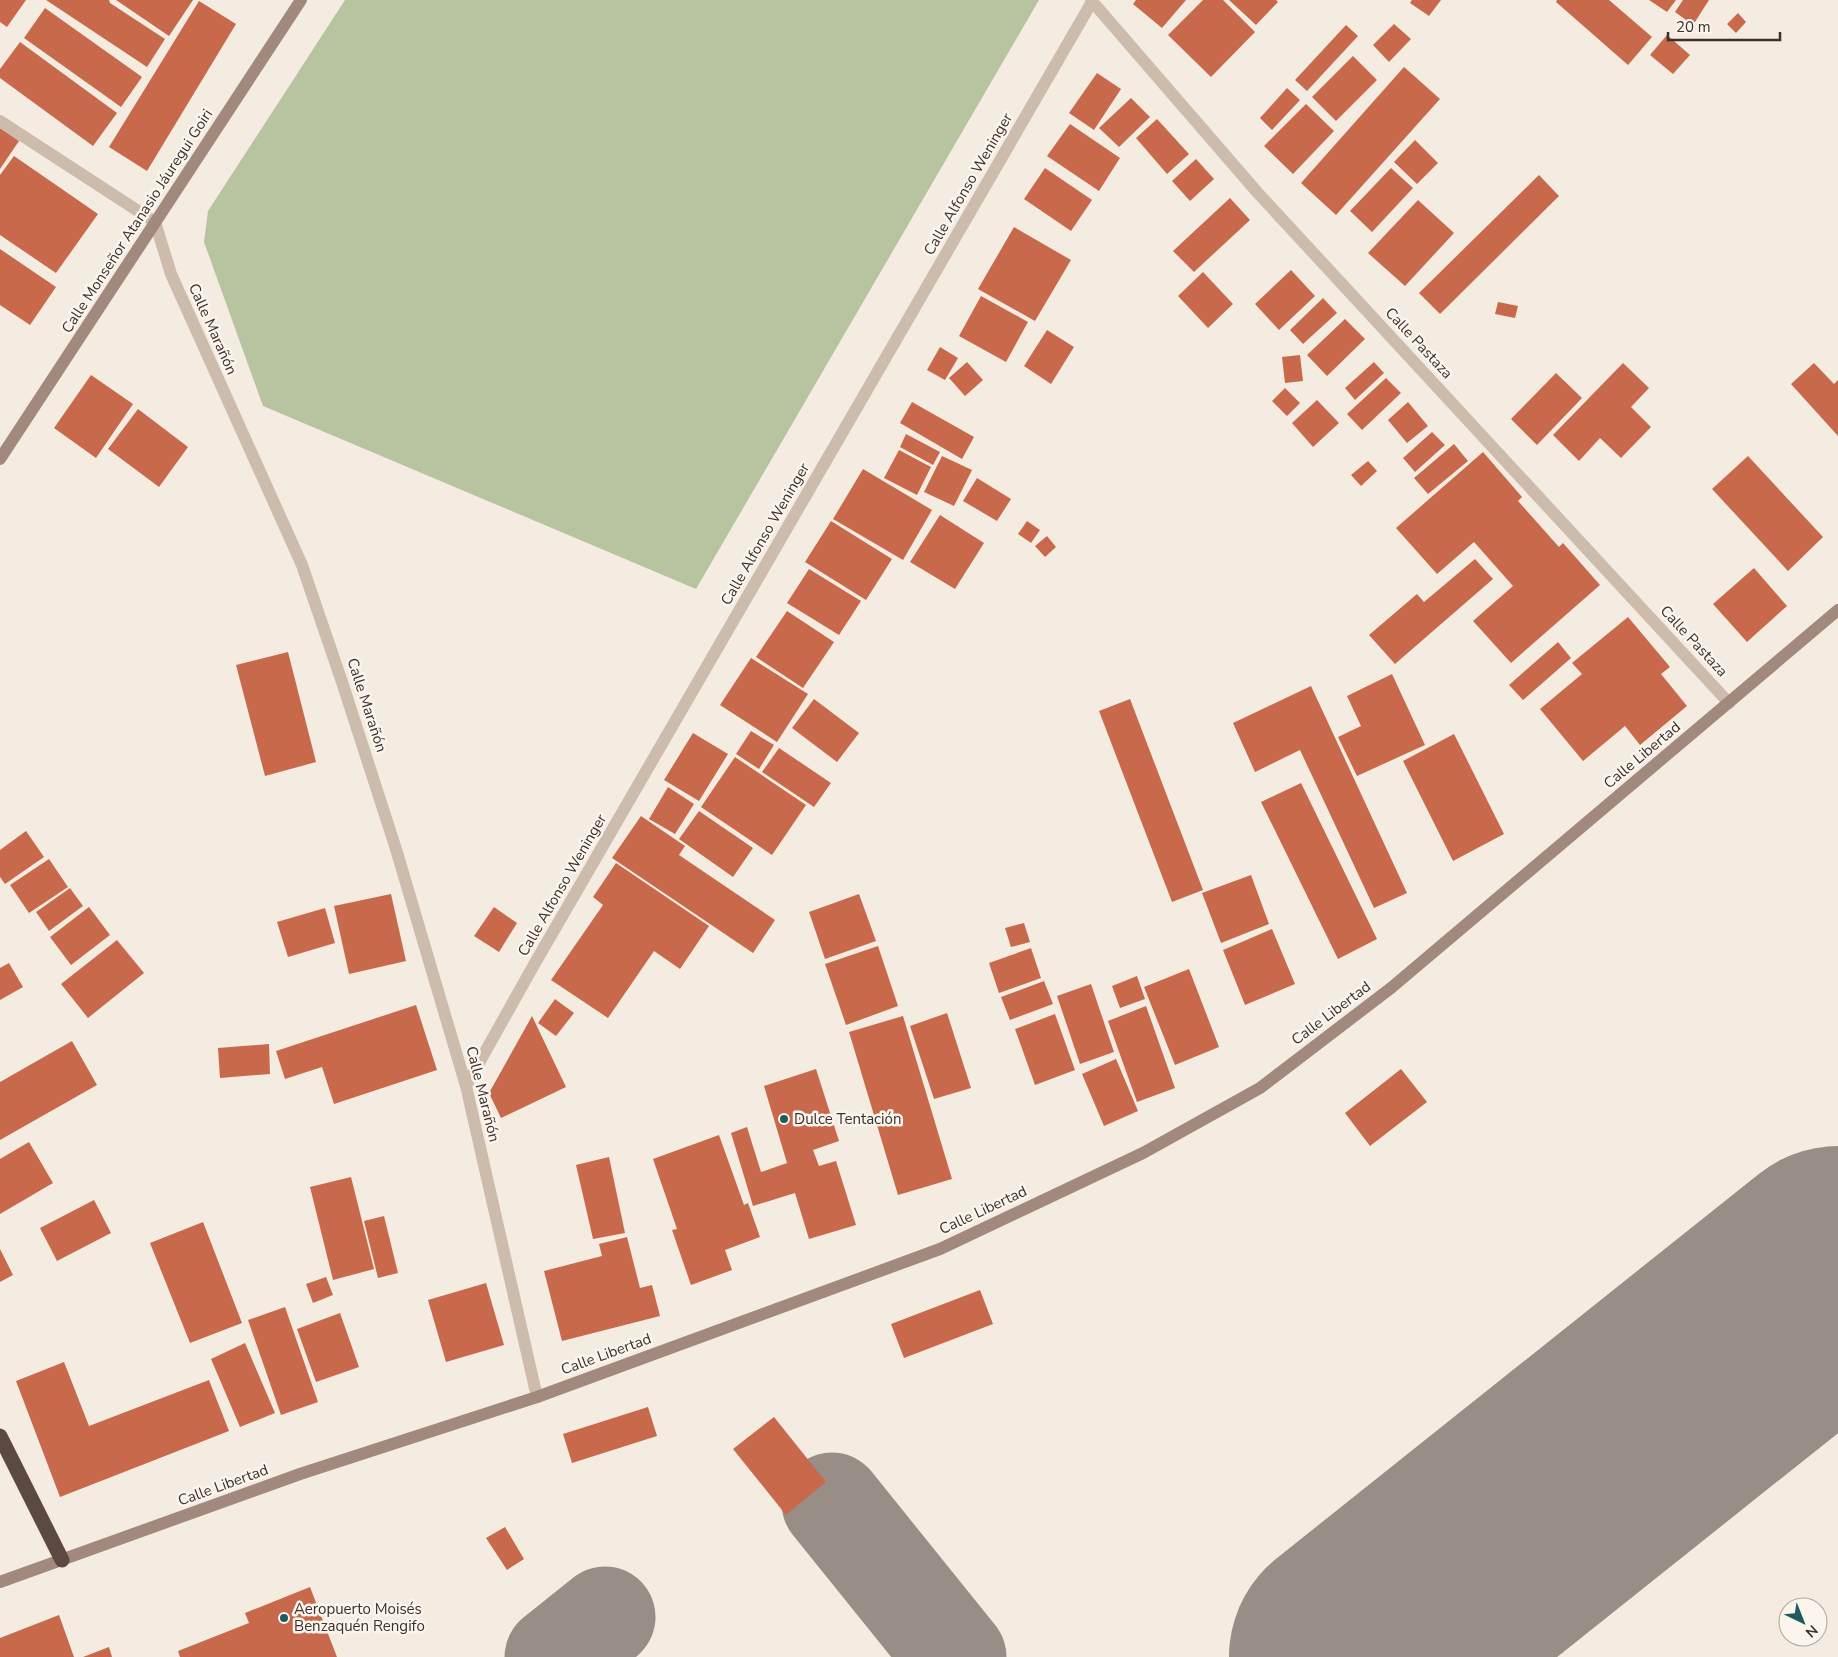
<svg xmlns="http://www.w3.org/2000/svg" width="1838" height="1657" viewBox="0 0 1838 1657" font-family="'Nunito Sans',sans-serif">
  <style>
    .green { fill: #b8c4a0 }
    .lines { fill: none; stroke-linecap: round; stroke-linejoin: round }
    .taxiway { stroke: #988e86; stroke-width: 101 }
    .runway { stroke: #988e86; stroke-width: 252 }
    .building { fill: #c8694b }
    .street { stroke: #cdbbac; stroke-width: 12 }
    .secondary { stroke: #a18a7d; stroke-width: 12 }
    .highway { stroke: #5c4a42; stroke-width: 15 }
    .poi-dot { fill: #1f5a5e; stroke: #fbf5ee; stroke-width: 2 }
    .labels { text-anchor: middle; stroke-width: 5; stroke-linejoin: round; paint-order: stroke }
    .street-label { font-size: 15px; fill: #3b302b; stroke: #fbf5ee }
    .poi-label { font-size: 15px; fill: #3b302b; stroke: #fbf5ee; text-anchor: start }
  </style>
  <rect width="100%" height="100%" fill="#f4ebe1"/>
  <path class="green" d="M 345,0 L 1039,0 L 696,589 L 263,406 L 204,242 L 208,211 Z"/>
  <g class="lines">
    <path class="taxiway" d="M 832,1503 L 956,1657
      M 555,1657 L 605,1617"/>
    <path class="runway" d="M 1355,1657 L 1838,1272"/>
  </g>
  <path class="building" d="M 0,0 L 26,0 L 7,27 L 0,22 Z
    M 46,0 L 109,0 L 110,3 L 165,39 L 147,67 Z
    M 116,0 L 193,0 L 169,36 Z
    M 1136,0 L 1186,0 L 1162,28 L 1133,4 Z
    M 1203,0 L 1223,0 L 1255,32 L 1211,77 L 1168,35 Z
    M 1229,0 L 1276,0 L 1278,2 L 1256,25 Z
    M 1412,0 L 1441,0 L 1429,16 L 1410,3 Z
    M 1557,0 L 1609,0 L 1652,37 L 1628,65 L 1556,2 Z
    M 1649,0 L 1676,0 L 1667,12 Z
    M 1683,0 L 1709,0 L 1693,25 L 1675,12 Z
    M 199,1 L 236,24 L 147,171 L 109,147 Z
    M 45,8 L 142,77 L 121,107 L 24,38 Z
    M 1738,13 L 1746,22 L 1736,33 L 1727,24 Z
    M 1394,24 L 1411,39 L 1389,62 L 1373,45 Z
    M 1346,25 L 1358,36 L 1307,91 L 1295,80 Z
    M 1667,35 L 1690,55 L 1673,74 L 1650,55 Z
    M 20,42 L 117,113 L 93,146 L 0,78 L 0,69 Z
    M 1353,56 L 1377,80 L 1336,121 L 1312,97 Z
    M 1404,67 L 1440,99 L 1336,215 L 1301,183 Z
    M 1097,73 L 1121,89 L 1094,130 L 1069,113 Z
    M 1287,88 L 1300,100 L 1272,130 L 1260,118 Z
    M 1131,98 L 1150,117 L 1119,147 L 1099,128 Z
    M 1306,104 L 1334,131 L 1293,174 L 1264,146 Z
    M 1157,119 L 1189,154 L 1167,174 L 1136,138 Z
    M 1070,124 L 1120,158 L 1099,191 L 1047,156 Z
    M 0,128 L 19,141 L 0,169 Z
    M 1415,140 L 1438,163 L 1417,184 L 1394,162 Z
    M 14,156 L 98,214 L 56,273 L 0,235 L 0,175 Z
    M 1196,159 L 1214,179 L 1190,201 L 1172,181 Z
    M 1045,168 L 1092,200 L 1071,231 L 1024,199 Z
    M 1391,168 L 1413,188 L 1372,232 L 1350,211 Z
    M 1539,175 L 1559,196 L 1440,314 L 1419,293 Z
    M 1230,198 L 1250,220 L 1194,272 L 1173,251 Z
    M 1418,200 L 1454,233 L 1405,286 L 1368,253 Z
    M 1014,227 L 1071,260 L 1035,321 L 978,289 Z
    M 0,249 L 56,287 L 30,325 L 0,305 Z
    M 1291,270 L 1315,296 L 1279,330 L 1255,304 Z
    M 1203,272 L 1233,304 L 1208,328 L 1178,296 Z
    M 981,296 L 1028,322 L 1006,362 L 959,336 Z
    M 1323,298 L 1337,313 L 1303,344 L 1290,330 Z
    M 1498,302 L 1518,306 L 1515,318 L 1495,314 Z
    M 1345,319 L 1365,339 L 1327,376 L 1307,355 Z
    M 1047,330 L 1074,347 L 1051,384 L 1024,366 Z
    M 940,347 L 958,358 L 945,380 L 927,370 Z
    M 1300,355 L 1303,381 L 1285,383 L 1282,357 Z
    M 967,362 L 983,380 L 965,396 L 949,378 Z
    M 1374,362 L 1384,373 L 1355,400 L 1345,388 Z
    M 1623,363 L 1649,388 L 1631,407 L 1651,427 L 1621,458 L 1600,438 L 1579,461 L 1553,435 Z
    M 1814,363 L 1834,384 L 1838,380 L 1838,436 L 1791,384 Z
    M 1556,373 L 1582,398 L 1537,445 L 1511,419 Z
    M 91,375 L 133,404 L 96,458 L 54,428 Z
    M 1386,378 L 1401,393 L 1362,430 L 1347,414 Z
    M 1285,388 L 1300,403 L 1287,416 L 1272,401 Z
    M 1317,400 L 1339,423 L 1313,447 L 1292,423 Z
    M 912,402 L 974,437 L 962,459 L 900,423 Z
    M 1408,402 L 1428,426 L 1407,443 L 1388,420 Z
    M 138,409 L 188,447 L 159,487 L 108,449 Z
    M 1432,432 L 1445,445 L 1415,472 L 1403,458 Z
    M 906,434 L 940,452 L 933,465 L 900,447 Z
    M 1454,444 L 1468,461 L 1428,494 L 1414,478 Z
    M 899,450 L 931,467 L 917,495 L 884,478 Z
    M 1483,452 L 1522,497 L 1518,501 L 1559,547 L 1563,543 L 1600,585 L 1511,663 L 1473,621 L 1513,586 L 1474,542 L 1437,574 L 1396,528 Z
    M 942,456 L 972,470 L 954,506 L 924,492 Z
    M 1748,456 L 1823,537 L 1788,571 L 1712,489 Z
    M 1368,461 L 1377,471 L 1361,486 L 1351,475 Z
    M 863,469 L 932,510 L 903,560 L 833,519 Z
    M 977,478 L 1011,499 L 997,521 L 963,501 Z
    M 940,515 L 984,543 L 955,589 L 910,562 Z
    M 831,521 L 892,559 L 866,600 L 805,562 Z
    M 1027,521 L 1040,530 L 1031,543 L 1018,534 Z
    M 1047,536 L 1056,547 L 1045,557 L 1035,546 Z
    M 1475,559 L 1493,579 L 1395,664 L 1369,635 L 1417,594 L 1424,602 Z
    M 1754,568 L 1787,606 L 1747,642 L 1713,604 Z
    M 809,569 L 861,601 L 839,635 L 787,603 Z
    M 787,611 L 834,642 L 803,688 L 756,657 Z
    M 1628,617 L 1670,667 L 1661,674 L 1687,706 L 1640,745 L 1625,726 L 1583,761 L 1540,709 L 1582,674 L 1572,663 Z
    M 1558,642 L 1571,658 L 1523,700 L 1509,685 Z
    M 288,652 L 316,762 L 265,776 L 236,665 Z
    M 751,658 L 808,694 L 777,742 L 720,705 Z
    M 1392,674 L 1425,745 L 1357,776 L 1338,737 L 1361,726 L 1347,696 Z
    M 1311,686 L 1407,893 L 1374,908 L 1300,750 L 1255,772 L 1233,723 Z
    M 814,699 L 859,733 L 837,762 L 792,728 Z
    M 1130,699 L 1203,890 L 1172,902 L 1099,711 Z
    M 751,731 L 774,745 L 759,769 L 736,754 Z
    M 693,733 L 728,754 L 699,801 L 664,780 Z
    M 1454,734 L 1504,834 L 1453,861 L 1403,761 Z
    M 779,748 L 831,783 L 814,807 L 762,772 Z
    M 735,757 L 806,805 L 772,855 L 701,807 Z
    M 1301,783 L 1377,939 L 1338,959 L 1261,802 Z
    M 668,787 L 694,804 L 675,834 L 649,819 Z
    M 699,811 L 753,848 L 733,877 L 679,839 Z
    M 641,816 L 685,846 L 679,855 L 775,920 L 753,953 L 612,858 Z
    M 26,831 L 44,857 L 5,884 L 0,877 L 0,850 Z
    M 49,859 L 68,887 L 29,913 L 10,885 Z
    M 616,863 L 709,926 L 680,969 L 654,951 L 608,1018 L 551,980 L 603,905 L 593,897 Z
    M 1251,875 L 1269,924 L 1221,943 L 1202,893 Z
    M 70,888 L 83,906 L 49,931 L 36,912 Z
    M 391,894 L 406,961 L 349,974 L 334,906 Z
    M 859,894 L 876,941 L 825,959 L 809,912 Z
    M 89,907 L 110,935 L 71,965 L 50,937 Z
    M 494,907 L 517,923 L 499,952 L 474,936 Z
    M 325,908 L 335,943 L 288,957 L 277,922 Z
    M 1024,923 L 1030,942 L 1011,947 L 1005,928 Z
    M 1272,929 L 1295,984 L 1245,1005 L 1223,950 Z
    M 117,940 L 144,973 L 88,1018 L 61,984 Z
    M 878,946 L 898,1006 L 846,1025 L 825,964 Z
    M 1031,948 L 1041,978 L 999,993 L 989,963 Z
    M 9,963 L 23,987 L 0,1000 L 0,968 Z
    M 1189,969 L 1219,1047 L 1175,1065 L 1144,987 Z
    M 1137,976 L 1145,999 L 1120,1008 L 1112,986 Z
    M 1044,981 L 1053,1004 L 1010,1020 L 1001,997 Z
    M 1091,984 L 1114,1052 L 1080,1064 L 1057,996 Z
    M 555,999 L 574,1013 L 556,1036 L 538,1023 Z
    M 416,1005 L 437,1070 L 334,1104 L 322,1067 L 285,1079 L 276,1051 Z
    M 1146,1006 L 1175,1088 L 1137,1102 L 1108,1021 Z
    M 947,1013 L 971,1088 L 934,1099 L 910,1026 Z
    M 1055,1014 L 1075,1070 L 1035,1085 L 1015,1029 Z
    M 532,1016 L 566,1087 L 501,1118 L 489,1093 Z
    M 903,1016 L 952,1179 L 898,1195 L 849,1032 Z
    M 72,1041 L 97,1085 L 0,1140 L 0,1082 Z
    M 269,1044 L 270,1074 L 220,1078 L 218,1048 Z
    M 1116,1059 L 1138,1111 L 1104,1126 L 1082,1074 Z
    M 816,1069 L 839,1141 L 813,1150 L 819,1166 L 836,1161 L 856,1225 L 809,1239 L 795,1193 L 753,1206 L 731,1133 L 747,1127 L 761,1172 L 787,1163 L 764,1086 Z
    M 1401,1069 L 1427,1102 L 1370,1146 L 1345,1113 Z
    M 719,1135 L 744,1205 L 748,1203 L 760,1237 L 725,1250 L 732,1270 L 691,1285 L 672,1230 L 677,1229 L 653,1159 Z
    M 29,1142 L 53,1183 L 0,1214 L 0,1159 Z
    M 609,1157 L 625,1233 L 593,1239 L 576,1165 Z
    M 351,1177 L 374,1269 L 333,1280 L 310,1187 Z
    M 94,1200 L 111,1233 L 57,1261 L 40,1228 Z
    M 384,1216 L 398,1273 L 378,1278 L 364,1221 Z
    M 203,1222 L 242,1323 L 190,1343 L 150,1243 Z
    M 627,1237 L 640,1288 L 652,1285 L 660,1316 L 562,1341 L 544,1271 L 602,1256 L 599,1244 Z
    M 0,1249 L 13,1275 L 0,1282 Z
    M 326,1277 L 333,1295 L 313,1303 L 306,1284 Z
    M 486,1283 L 504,1345 L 446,1362 L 428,1300 Z
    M 980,1290 L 993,1324 L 904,1358 L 891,1324 Z
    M 285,1307 L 318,1402 L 281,1415 L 248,1320 Z
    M 340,1313 L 359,1367 L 316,1382 L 297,1329 Z
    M 245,1343 L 275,1413 L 240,1427 L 211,1359 Z
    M 64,1362 L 89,1426 L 209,1380 L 229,1431 L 60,1497 L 16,1381 Z
    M 648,1407 L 657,1436 L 572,1463 L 563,1434 Z
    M 774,1417 L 826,1482 L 786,1515 L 733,1449 Z
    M 505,1527 L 524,1559 L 507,1570 L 486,1538 Z
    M 310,1587 L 337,1657 L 180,1657 L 178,1651 L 249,1623 L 245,1613 Z
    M 59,1615 L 74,1657 L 0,1657 L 0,1638 Z
    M 109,1647 L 112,1657 L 83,1657 Z"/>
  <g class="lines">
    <path class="street" d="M 1091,0 L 1257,192 L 1729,703
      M 0,121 L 155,222 L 171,274 L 302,565 L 342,682 L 396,849 L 466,1086 L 537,1397
      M 466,1086 L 535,963 L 1093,0"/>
    <path class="secondary" d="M 0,459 L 301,0
      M 0,1582 L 300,1474 L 537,1397 L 940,1249 L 1143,1153 L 1260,1088 L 1391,988 L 1838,610"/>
    <path class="highway" d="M 0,1436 L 62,1560"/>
  </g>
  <g class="poi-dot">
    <circle cx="784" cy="1119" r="5"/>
    <circle cx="284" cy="1618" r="5"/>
  </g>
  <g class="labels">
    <g class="street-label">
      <text transform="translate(968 184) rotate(-60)" y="5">Calle Alfonso Weninger</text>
      <text transform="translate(137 221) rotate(-57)" y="5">Calle Monseñor Atanasio Jáuregui Goiri</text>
      <text transform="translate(213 329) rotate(66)" y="5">Calle Marañón</text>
      <text transform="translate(1419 343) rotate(47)" y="5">Calle Pastaza</text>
      <text transform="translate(765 534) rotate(-60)" y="5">Calle Alfonso Weninger</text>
      <text transform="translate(1694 641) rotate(47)" y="5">Calle Pastaza</text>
      <text transform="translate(367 705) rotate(72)" y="5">Calle Marañón</text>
      <text transform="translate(1642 755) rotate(-40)" y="5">Calle Libertad</text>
      <text transform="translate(562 885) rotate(-60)" y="5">Calle Alfonso Weninger</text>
      <text transform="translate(1331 1013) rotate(-37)" y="5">Calle Libertad</text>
      <text transform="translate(483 1094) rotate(76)" y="5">Calle Marañón</text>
      <text transform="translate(983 1210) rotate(-25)" y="5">Calle Libertad</text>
      <text transform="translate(606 1354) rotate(-20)" y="5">Calle Libertad</text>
      <text transform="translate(223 1485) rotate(-20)" y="5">Calle Libertad</text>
    </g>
    <g class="poi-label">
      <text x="794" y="1124">Dulce Tentación</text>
      <text x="294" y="1614">Aeropuerto Moisés<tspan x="294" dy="17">Benzaquén Rengifo</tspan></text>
    </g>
  </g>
  <g transform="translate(1803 1622) rotate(137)"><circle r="24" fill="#fbf5ee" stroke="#aea6a0"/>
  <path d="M0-4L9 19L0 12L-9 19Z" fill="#1f5a5e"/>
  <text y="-8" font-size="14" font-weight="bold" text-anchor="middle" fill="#3b302b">N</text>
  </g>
  <path d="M1668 32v8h112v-8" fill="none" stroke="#3b302b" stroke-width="2.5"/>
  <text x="1676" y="32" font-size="15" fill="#3b302b" stroke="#fbf5ee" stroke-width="4" paint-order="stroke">20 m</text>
</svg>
